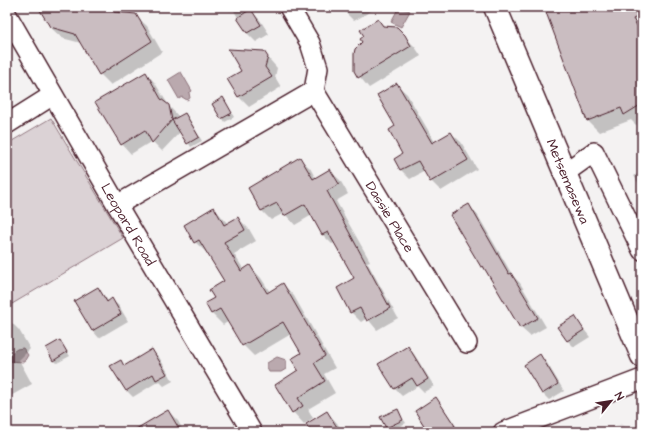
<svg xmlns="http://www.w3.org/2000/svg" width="649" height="439" viewBox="0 0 649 439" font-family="'Architects Daughter',sans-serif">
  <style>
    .built { fill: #e7e2e3 }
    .green { fill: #dbd2d5; stroke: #927880 }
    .water { fill: #baa9ae; stroke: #8d727a }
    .shadow { fill: #0003 }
    .building { fill: #cabdc1; stroke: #4a1f2b }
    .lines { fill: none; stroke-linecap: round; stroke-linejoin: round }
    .street-casing { stroke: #4a1f2b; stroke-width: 22 }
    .secondary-casing { stroke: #4a1f2b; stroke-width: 25 }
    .street { stroke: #fff; stroke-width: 19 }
    .secondary { stroke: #fff; stroke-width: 22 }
    .labels { text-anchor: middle; stroke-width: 4; stroke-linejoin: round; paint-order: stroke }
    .street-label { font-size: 14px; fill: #4a1f2b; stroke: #fff }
  </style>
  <rect width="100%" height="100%" fill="#f4f2f2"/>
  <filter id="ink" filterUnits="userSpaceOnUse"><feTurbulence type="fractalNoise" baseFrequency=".025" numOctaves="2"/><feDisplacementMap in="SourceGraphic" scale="8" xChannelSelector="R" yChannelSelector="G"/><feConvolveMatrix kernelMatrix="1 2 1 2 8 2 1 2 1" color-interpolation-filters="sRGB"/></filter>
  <g filter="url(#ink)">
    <path class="built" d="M 621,424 L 631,432 L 600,432 Z"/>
    <path class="green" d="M 51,118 L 123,238 L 7,307 L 7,144 Z"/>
    <path class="water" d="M 399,7 L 410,11 L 401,27 L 391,22 Z
      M 181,72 L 192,91 L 189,93 L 190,98 L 187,100 L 182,97 L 179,99 L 168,80 Z
      M 23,348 L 28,355 L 24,362 L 7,361 L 7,356 L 17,349 Z
      M 277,357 L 286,360 L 286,369 L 281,372 L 269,372 L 267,368 L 267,363 Z"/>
    <path class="shadow" d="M 39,7 L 118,7 L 117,11 L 119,14 L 135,15 L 147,26 L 162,52 L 111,85 L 100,74 L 81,43 L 62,38 L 50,27 Z
      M 226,7 L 247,7 L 249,12 L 251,11 L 260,20 L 269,34 L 256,42 L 247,33 L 233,9 L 230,11 Z
      M 342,7 L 349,7 L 345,9 L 345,12 L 353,7 L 371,7 L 373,10 L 354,21 L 344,11 Z
      M 433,7 L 440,7 L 436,10 Z
      M 545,7 L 642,7 L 642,122 L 636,125 L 631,120 L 599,132 L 588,121 Z
      M 378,20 L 385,27 L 396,28 L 415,47 L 421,56 L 369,88 L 355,71 Z
      M 263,52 L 277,68 L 275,77 L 281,87 L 249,107 L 239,97 L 228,80 L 243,71 Z
      M 146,73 L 155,83 L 169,106 L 179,117 L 185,114 L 188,117 L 202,141 L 191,147 L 181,131 L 162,151 L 152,141 L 131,154 L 122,144 Z
      M 397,85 L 407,94 L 435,142 L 451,133 L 461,142 L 477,169 L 441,191 L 431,181 L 425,171 L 410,179 L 401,170 L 395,159 L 404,154 L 396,127 Z
      M 223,99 L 234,117 L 225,122 L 214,104 Z
      M 300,159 L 310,168 L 316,179 L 330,171 L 340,180 L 348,194 L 336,201 L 370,261 L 367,262 L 398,318 L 377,330 L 367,318 L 361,322 L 351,312 L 355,279 L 335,243 L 332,244 L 323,235 L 312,215 L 295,225 L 284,213 L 271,220 L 262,211 L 250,188 Z
      M 642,171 L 642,189 L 634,176 Z
      M 469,205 L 477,214 L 513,276 L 520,283 L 546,327 L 530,336 L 521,328 L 490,275 L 482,267 Z
      M 214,208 L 228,224 L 238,218 L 249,229 L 256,241 L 234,254 L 244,270 L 250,266 L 261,278 L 270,292 L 283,284 L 294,296 L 335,368 L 324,374 L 335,393 L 308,409 L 313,418 L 304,424 L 293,412 L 303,354 L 291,334 L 254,356 L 243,345 L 229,321 L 223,325 L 212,314 L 206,303 L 215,298 L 225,282 L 207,253 L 195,242 L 185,226 Z
      M 98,288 L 109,302 L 112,300 L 119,306 L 128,321 L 99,338 L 93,331 L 76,301 Z
      M 574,317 L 590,337 L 574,347 L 567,340 Z
      M 7,318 L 19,330 L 30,349 L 19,360 L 32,384 L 7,398 Z
      M 60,341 L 70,356 L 57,363 L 54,360 Z
      M 407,347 L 414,354 L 434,386 L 424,392 L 418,386 L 402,396 L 395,389 L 380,364 Z
      M 152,351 L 159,357 L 173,381 L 164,386 L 159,381 L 133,397 L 126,390 L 120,361 L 126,366 Z
      M 540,356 L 547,363 L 564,391 L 549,400 L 542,393 Z
      M 436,399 L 442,406 L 460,432 L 429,432 Z
      M 168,411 L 178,421 L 184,432 L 145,432 Z
      M 327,412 L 337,423 L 343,432 L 312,432 Z
      M 404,420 L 406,423 L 390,431 L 388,428 Z"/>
    <path class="building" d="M 38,7 L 111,7 L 114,12 L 136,14 L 152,41 L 99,75 L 75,34 L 50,27 Z
      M 544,7 L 642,7 L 642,14 L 633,19 L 642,34 L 642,104 L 624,115 L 621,108 L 587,121 Z
      M 251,9 L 261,25 L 247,33 L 237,18 Z
      M 378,19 L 383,26 L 397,27 L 405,35 L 411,46 L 358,78 L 354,71 L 354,54 L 355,49 L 362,42 L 360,39 L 364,36 L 360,30 Z
      M 228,49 L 264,51 L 268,57 L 265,67 L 272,77 L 238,97 L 227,79 L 241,71 Z
      M 146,72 L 161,99 L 169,105 L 172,120 L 152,143 L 145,130 L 121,145 L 95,102 Z
      M 397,83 L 432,143 L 451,132 L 468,160 L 430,182 L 418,161 L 400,170 L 394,159 L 402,154 L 389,130 L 395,126 L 377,95 Z
      M 223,97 L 232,113 L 221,119 L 212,104 Z
      M 185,113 L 199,137 L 187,144 L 172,120 Z
      M 300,157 L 313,179 L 330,169 L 339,184 L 327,191 L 390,308 L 367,321 L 360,308 L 350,313 L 337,288 L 354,278 L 328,232 L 322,235 L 305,204 L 284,216 L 277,203 L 261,211 L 248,188 Z
      M 469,204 L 509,274 L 511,273 L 538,318 L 520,328 L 483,266 L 481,267 L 450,215 Z
      M 214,207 L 224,225 L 238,217 L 245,230 L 224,242 L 241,271 L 250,265 L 267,293 L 283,283 L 325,356 L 314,363 L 325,381 L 298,398 L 303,406 L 292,413 L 275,385 L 298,370 L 291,359 L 301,353 L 283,322 L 242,346 L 220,309 L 211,314 L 205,303 L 214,298 L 209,290 L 224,281 L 199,240 L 194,243 L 184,225 Z
      M 98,287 L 107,302 L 112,298 L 121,314 L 92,331 L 74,301 Z
      M 575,316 L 584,330 L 567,341 L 557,327 Z
      M 60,340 L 67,352 L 53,361 L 46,348 Z
      M 408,346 L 428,379 L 417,386 L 412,378 L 394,389 L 378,364 Z
      M 152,349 L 167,374 L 156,380 L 153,374 L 126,391 L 110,366 L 121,360 L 124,366 Z
      M 540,354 L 558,384 L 542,394 L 524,365 Z
      M 436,397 L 455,426 L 446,432 L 428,432 L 415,411 Z
      M 398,409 L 403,420 L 386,428 L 380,417 Z
      M 168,410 L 181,432 L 131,432 Z
      M 327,411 L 340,432 L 311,432 L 306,424 Z"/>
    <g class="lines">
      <g class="street-casing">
        <g id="street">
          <path d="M 289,7 L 310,43 L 318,68 L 314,91"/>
          <path id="s1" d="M 7,15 L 117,205 L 252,432"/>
          <path id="s2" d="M 314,91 L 467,343"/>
          <path d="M 7,124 L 53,95"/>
          <path d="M 566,172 L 594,152 L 642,250"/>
          <path d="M 117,205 L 314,91"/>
          <path d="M 503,432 L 642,379"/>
        </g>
      </g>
      <g class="secondary-casing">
        <g id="secondary">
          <path id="s3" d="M 495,7 L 642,356"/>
        </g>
      </g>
      <use href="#street" class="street"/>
      <use href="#secondary" class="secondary"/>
    </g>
  </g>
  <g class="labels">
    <g class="street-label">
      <text dy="5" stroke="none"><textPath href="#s3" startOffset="189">Metsemasewa</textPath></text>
      <text dy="5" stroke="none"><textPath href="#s2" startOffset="147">Dassie Place</textPath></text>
      <text dy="5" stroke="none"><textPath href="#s1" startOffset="242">Leopard Road</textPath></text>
    </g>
  </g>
  <rect width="649" height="439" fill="none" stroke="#fff" stroke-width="24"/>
  <rect x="12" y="12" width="625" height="415" fill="none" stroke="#4a1f2b" stroke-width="1.5" filter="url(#ink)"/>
  <g transform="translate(611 401) rotate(60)" stroke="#ffffff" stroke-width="3" paint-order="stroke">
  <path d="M0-3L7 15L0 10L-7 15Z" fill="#4a1f2b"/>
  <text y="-6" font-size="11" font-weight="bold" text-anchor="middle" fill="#4a1f2b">N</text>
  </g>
</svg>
